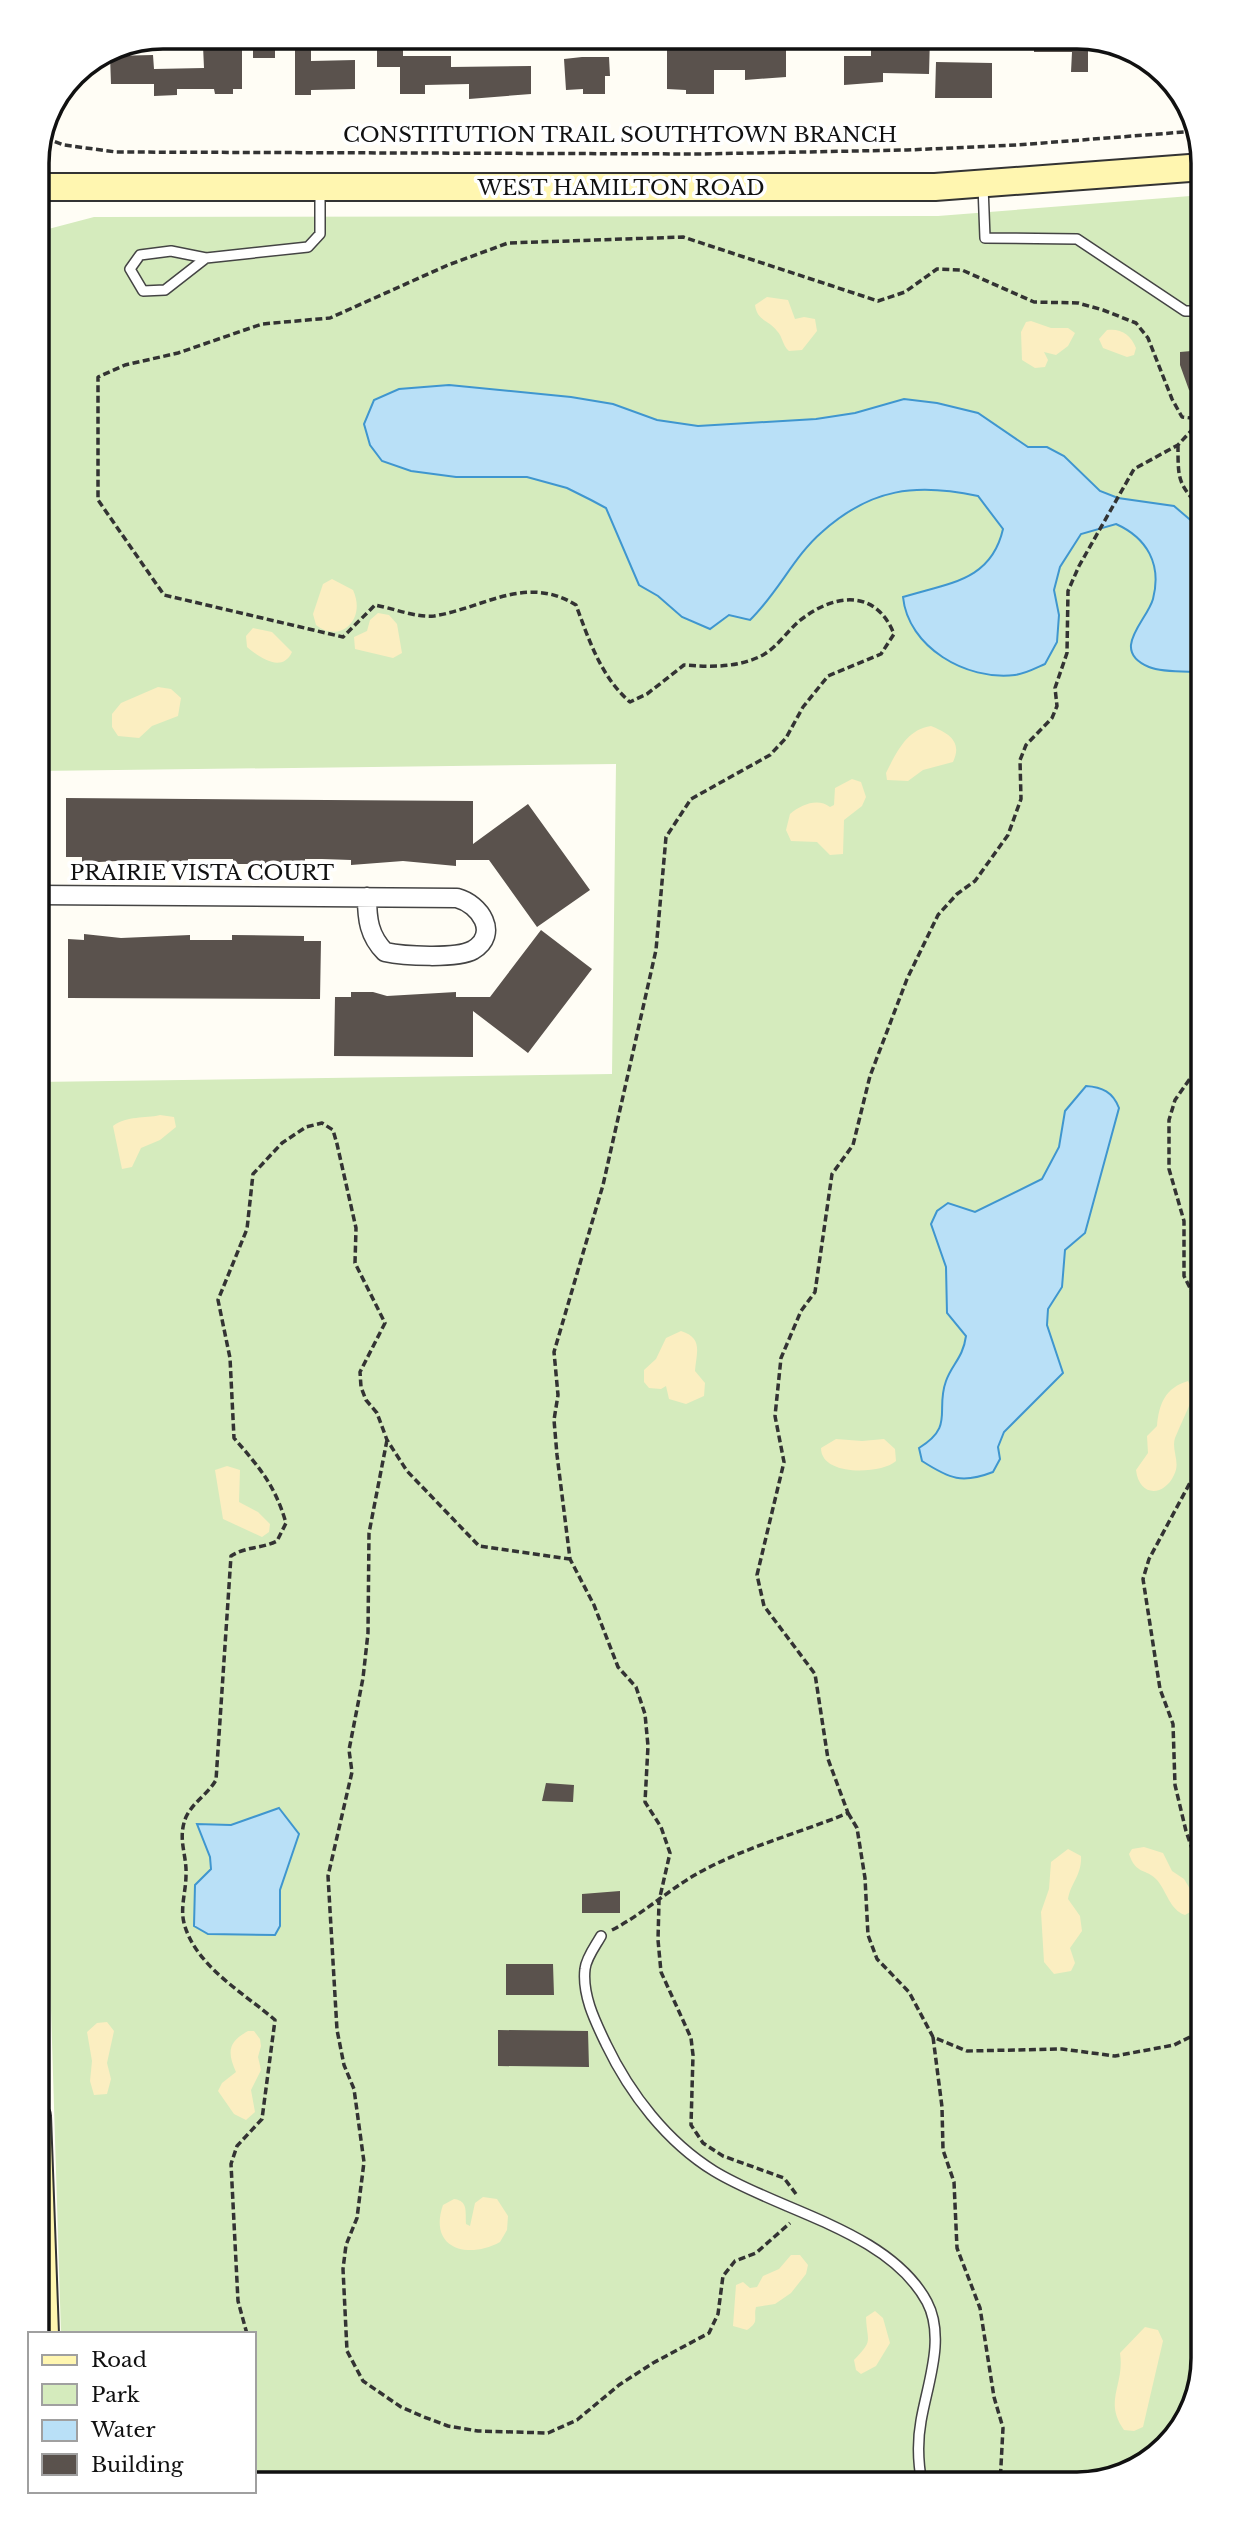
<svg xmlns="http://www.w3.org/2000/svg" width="1240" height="2521" viewBox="0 0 1240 2521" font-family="'Libre Baskerville',serif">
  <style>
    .green { fill: #d5ebbd }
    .sand { fill: #fbeec1 }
    .water { fill: #b9e0f7; stroke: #3f96cf; stroke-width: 2 }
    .building { fill: #5a524d }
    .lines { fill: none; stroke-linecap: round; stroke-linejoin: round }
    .lane-casing { stroke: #444; stroke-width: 12 }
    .street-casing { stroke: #444; stroke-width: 21 }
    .secondary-casing { stroke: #333; stroke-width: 30 }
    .path { stroke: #333; stroke-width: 3.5; stroke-dasharray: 7 3.5; stroke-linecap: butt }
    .lane { stroke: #fff; stroke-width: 9 }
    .street { stroke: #fff; stroke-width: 18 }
    .secondary { stroke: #fff6b0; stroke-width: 26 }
    .labels { text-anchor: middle; stroke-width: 7; stroke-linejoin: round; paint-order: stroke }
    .street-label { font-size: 21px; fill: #111; stroke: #fff }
    .rim { fill: none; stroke: #111; stroke-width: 3.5 }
  </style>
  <rect width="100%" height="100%" fill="#fffdf5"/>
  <path class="green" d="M 1203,195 L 1203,2358 L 1182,2428 L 1125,2475 L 1077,2484 L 254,2484 L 254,2334 L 61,2334 L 37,1554 L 37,1082 L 612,1074 L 616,764 L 37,771 L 37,232 L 94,217 L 938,216 Z"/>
  <path class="sand" d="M 767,297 L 788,300 L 795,319 L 804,317 L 815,319 L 817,331 L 802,350 L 789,351 C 782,345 783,337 777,331 C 769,320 757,321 755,305 Z
    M 1031,321 L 1051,328 L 1068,328 L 1075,333 L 1068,346 L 1056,355 L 1044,352 L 1048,360 L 1045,367 L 1035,368 L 1022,360 L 1021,332 L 1026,322 Z
    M 1107,330 C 1121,328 1131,335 1136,348 L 1134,355 L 1127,357 L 1103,348 L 1099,339 Z
    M 332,579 L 353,590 C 367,620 339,644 316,625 L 313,614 L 323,584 Z
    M 378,613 L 389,615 L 397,624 L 402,653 L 393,658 L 355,649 L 354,637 L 367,631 L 370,620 Z
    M 253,628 L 272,632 L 292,652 C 282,674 259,657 247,647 L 246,636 Z
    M 158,687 L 171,689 L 181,698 L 178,716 L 152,726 L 139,738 L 118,736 L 112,727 L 112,714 L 121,703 Z
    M 931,726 C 948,733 963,741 953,762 L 923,770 L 908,781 L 887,780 L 886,773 C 896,753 907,729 931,726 Z
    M 852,779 L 861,782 L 866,797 L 862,806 L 844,820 L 843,854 L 830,855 L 817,842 L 791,841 L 786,830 L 790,814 C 802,804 818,798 830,807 L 834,805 L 835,788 Z
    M 160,1115 L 174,1117 L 176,1127 L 160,1140 L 141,1148 L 132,1167 L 122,1169 L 113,1126 C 128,1115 144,1119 160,1115 Z
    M 681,1331 C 704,1338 696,1354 695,1371 L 705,1383 L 704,1396 L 686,1404 L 669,1399 L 666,1386 L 661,1389 L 649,1388 L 644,1382 L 644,1370 L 656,1359 L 666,1338 Z
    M 1188,1381 L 1194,1393 C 1189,1408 1181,1423 1175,1438 C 1171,1450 1181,1462 1174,1475 C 1164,1497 1139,1497 1136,1470 L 1148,1453 L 1147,1436 L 1157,1426 C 1159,1404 1165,1388 1188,1381 Z
    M 836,1439 L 862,1441 L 884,1439 L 895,1449 L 896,1461 C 882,1474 821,1477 821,1448 Z
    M 227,1466 L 240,1470 L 239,1502 L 258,1512 L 270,1524 L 269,1532 L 262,1537 L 223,1519 L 215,1470 Z
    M 1144,1847 L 1163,1853 L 1172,1871 L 1184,1879 L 1196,1899 L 1192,1911 L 1185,1915 C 1170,1910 1167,1892 1157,1880 C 1146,1868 1136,1875 1129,1854 L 1132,1849 Z
    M 1068,1849 L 1081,1856 C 1082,1875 1071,1882 1068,1899 L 1080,1916 L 1082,1931 L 1070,1948 L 1075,1963 L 1071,1971 L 1054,1974 L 1044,1962 L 1041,1912 L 1049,1889 L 1051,1862 Z
    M 107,2022 L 114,2031 L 107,2063 L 111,2079 L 107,2094 L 94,2095 L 90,2081 L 92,2061 L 87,2032 L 97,2023 Z
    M 248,2031 L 254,2031 L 260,2039 L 261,2046 L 258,2057 L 261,2070 L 251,2090 L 255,2112 L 246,2120 L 234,2114 L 218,2091 L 222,2083 L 236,2072 C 227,2052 228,2042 248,2031 Z
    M 483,2197 L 497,2199 L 508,2216 L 507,2230 L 500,2242 C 467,2260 428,2248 443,2205 L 454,2199 C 469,2201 465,2213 466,2224 L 470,2226 L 475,2203 Z
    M 791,2255 L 800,2255 L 808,2265 L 806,2274 L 791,2293 L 775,2304 L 756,2307 C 753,2319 760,2321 747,2330 L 733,2326 L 736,2285 L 743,2282 L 750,2288 L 757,2287 L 763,2276 L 779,2269 Z
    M 875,2311 L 883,2318 L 890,2343 L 876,2366 L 861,2374 L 856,2370 L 854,2360 C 874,2339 867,2343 866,2317 Z
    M 1145,2327 L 1158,2330 L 1163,2341 L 1143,2427 L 1134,2431 L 1124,2430 C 1103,2401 1125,2385 1120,2353 Z"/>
  <path class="water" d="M 449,385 L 571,397 L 613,404 L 657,420 L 698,426 L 816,419 L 855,413 L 904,399 L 937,403 L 978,413 L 1028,447 L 1047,447 L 1064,456 L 1100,491 L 1118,498 L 1174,506 L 1194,523 L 1203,545 L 1203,672 C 1187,671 1164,673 1149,667 C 1109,650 1147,621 1153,599 C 1162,564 1147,538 1116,524 L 1081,534 L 1060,567 L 1054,590 L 1059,615 L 1057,642 L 1045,664 C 1036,668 1025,674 1015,675 C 966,681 908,647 903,597 C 947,583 991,582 1003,529 L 978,496 C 916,483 871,488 822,532 C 794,556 778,593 750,620 L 729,615 L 710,629 L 682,617 L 658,596 L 639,585 L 606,508 L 591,500 L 567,488 L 527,477 L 456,477 L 411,471 L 382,461 L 370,445 L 364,424 L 374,400 L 399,389 Z
    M 1086,1086 C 1102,1087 1113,1092 1119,1108 L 1085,1233 L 1065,1250 L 1062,1287 L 1048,1309 L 1047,1325 L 1063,1373 L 1004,1432 L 998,1447 L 1000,1459 L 993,1472 C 962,1484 950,1479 922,1461 L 919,1448 C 955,1426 935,1411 946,1381 C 952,1364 963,1358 966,1336 L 947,1313 L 946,1267 L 931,1224 L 937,1211 L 948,1203 L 975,1212 L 1042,1179 L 1059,1147 L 1065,1111 Z
    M 279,1808 L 299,1834 L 280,1890 L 280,1926 L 275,1935 L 208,1934 L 194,1926 L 195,1885 L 211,1869 L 210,1857 L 197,1824 L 231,1825 Z"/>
  <path class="building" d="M 253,37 L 275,37 L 275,58 L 253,58 Z
    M 667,37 L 714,37 L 714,45 L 745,45 L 745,50 L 786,50 L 786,77 L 745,80 L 745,70 L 714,70 L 714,94 L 686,94 L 686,90 L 667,89 Z
    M 881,37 L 930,37 L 929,74 L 883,73 L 883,82 L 844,85 L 844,56 L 871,56 L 871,43 Z
    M 1034,37 L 1088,38 L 1088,72 L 1071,72 L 1072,52 L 1034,52 Z
    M 242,45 L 242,89 L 233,89 L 233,94 L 215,94 L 214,89 L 177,89 L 177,95 L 154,96 L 154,84 L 111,84 L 110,56 L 153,55 L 154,69 L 204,68 L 203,46 Z
    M 377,47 L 403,47 L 403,56 L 451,56 L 451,67 L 531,66 L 531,94 L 469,99 L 469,84 L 425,85 L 425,94 L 400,94 L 400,67 L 377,67 Z
    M 295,48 L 311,48 L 311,61 L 355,60 L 355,89 L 311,90 L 311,95 L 295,95 Z
    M 582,57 L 609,57 L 610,76 L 605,76 L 605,94 L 583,94 L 583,89 L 566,90 L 564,59 Z
    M 936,62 L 992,63 L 992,98 L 935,98 Z
    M 1203,350 L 1203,398 L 1189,390 L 1180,365 L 1180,352 Z
    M 66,798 L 473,801 L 473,844 L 528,804 L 590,890 L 537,927 L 489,860 L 456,860 L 456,866 L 403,861 L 351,865 L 351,860 L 322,859 L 305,859 L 305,864 L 233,864 L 233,859 L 188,859 L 188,864 L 134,860 L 82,863 L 82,857 L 66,857 Z
    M 541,930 L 592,969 L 528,1053 L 473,1011 L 473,1057 L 334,1056 L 335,997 L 351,997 L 351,992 L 373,992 L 387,996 L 456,992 L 456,997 L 490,997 Z
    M 84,934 L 121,938 L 190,935 L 190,940 L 232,940 L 232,935 L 304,936 L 304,941 L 321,941 L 320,999 L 68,998 L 68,939 L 84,940 Z
    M 546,1783 L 574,1785 L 573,1802 L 542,1801 Z
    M 620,1891 L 620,1913 L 582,1913 L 582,1894 Z
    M 506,1964 L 553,1964 L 554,1995 L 506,1995 Z
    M 498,2030 L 588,2031 L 589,2067 L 498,2066 Z"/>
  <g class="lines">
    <g class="lane-casing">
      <path id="lane" d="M 983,186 L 985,238 L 1077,239 L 1185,311 L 1203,311
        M 206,258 L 165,290 L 143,291 L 130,269 L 140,255 L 171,251 L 206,258 L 308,247 L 320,234 L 320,189
        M 601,1936 C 596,1945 586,1958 585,1969 C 582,1995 595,2021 606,2044 C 630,2094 667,2142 714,2171 C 779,2211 889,2231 927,2302 C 946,2338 927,2385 921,2421 C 917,2443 918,2463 922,2484"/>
    </g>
    <g class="street-casing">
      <path id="street" d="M 37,895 L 457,898 C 480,904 500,934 473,950 C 457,959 403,956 385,952 C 369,936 367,919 367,897"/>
    </g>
    <g class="secondary-casing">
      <path id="secondary" d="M 37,187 L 935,187 L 1203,167
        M 37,2116 L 45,2334"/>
    </g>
    <path class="path" d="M 45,138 L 64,145 L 116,152 L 700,154 L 907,150 L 1017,145 L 1197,131
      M 1178,445 C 1178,482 1178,483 1203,511
      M 1203,1327 L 1194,1296 L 1184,1276 L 1184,1221 L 1169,1169 L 1169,1120 L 1175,1100 L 1203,1060
      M 1203,1402 L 1195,1365 L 1203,1343
      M 387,1440 L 369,1533 L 368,1633 L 363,1678 L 349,1750 L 352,1772 L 328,1876 L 337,2030 L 344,2065 L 354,2089 L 364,2162 L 357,2218 L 346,2245 L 343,2269 L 347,2351 L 363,2381 L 401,2407 L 424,2417 L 448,2426 L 478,2431 L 548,2433 L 577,2420 L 619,2385 L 653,2363 L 709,2333 L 718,2314 L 723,2276 L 735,2261 L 756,2253 L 790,2223
      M 848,1813 L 857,1828 L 865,1878 L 868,1935 L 877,1959 L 909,1992 L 933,2037 L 967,2051 L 1062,2049 L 1115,2056 L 1174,2045 L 1194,2035 L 1203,2024
      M 1203,1881 L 1186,1831 L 1175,1785 L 1173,1724 L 1160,1689 L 1143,1579 L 1149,1559 L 1199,1466 L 1203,1424
      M 612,1930 C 641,1915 665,1893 693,1876 C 741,1848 797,1834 848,1813 L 828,1759 L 815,1674 L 764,1606 L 757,1575 L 784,1462 L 775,1416 L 781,1358 L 801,1311 L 815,1292 L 832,1174 L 853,1145 L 870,1076 L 907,979 L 938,915 L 957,894 L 975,881 L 1008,835 L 1021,799 L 1020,760 L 1026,745 L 1052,718 L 1057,706 L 1055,688 L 1067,653 L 1068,591 L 1079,566 L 1134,469 L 1178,445 L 1203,418
      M 933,2037 L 942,2107 L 943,2150 L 954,2182 L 957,2248 L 980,2308 L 994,2397 L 1003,2428 L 1000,2484
      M 796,2194 L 784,2178 L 723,2156 L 703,2143 L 691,2125 L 693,2055 L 691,2038 L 661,1972 L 658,1940 L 659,1901 L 670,1853 L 661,1827 L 645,1802 L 648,1746 L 645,1714 L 636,1687 L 618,1667 L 594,1605 L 570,1559 L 557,1455 L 554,1420 L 558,1395 L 554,1352 L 603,1185 L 656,950 L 666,837 L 691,799 L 770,755 L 786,738 L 803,707 L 828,676 L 881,654 L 894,634 C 875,587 832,594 798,622 C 787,632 776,648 763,655 C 738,668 711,667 684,665 L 647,694 L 630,702 C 601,677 589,640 576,605 C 526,574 484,608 434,616 C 417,618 392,608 375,605 L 343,637 L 164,595 L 98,500 L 98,377 L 125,365 L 178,353 L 262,324 L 330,318 L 448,265 L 508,243 L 683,237 L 878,301 L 905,292 L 937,269 L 962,270 L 1034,302 L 1078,303 L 1103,310 L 1136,323 L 1148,338 L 1172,399 L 1182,417 L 1200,419
      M 247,2334 L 238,2301 L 231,2164 L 237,2146 L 262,2119 L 275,2020 C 244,1993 195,1966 184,1923 C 180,1908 186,1891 186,1875 C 187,1854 177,1839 186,1817 C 193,1802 208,1794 216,1780 L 231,1556 C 247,1546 261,1549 277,1541 L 286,1523 C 275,1485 259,1467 234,1438 L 230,1358 L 218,1300 L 247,1229 L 253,1174 L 282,1143 L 306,1127 L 322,1123 L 333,1130 L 337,1144 L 356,1228 L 355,1263 L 385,1323 L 360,1372 L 361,1387 L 366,1400 L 377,1413 L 387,1440 L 407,1471 L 479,1546 L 570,1559"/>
    <use href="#lane" class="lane"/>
    <use href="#street" class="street"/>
    <use href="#secondary" class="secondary"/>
  </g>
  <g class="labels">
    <g class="street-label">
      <text x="620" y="142">CONSTITUTION TRAIL SOUTHTOWN BRANCH</text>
      <text x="621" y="195">WEST HAMILTON ROAD</text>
      <text x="202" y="880">PRAIRIE VISTA COURT</text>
    </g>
  </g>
  <path d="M0 0H1240V2521H0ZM163 49H1077A114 114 0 0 1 1191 163V2358A114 114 0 0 1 1077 2472H163A114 114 0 0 1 49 2358V163A114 114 0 0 1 163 49Z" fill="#fff" fill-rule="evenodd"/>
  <path class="rim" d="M163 49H1077A114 114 0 0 1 1191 163V2358A114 114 0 0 1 1077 2472H163A114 114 0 0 1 49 2358V163A114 114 0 0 1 163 49Z"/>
  <rect x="28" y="2332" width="228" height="161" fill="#ffffff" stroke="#a0a0a0" stroke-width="2"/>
  <rect x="42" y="2355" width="35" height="10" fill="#fff6b0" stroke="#a0a0a0" stroke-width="2"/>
  <text x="91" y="2367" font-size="21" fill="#111111">Road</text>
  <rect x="42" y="2384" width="35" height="21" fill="#d5ebbd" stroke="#a0a0a0" stroke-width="2"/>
  <text x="91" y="2402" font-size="21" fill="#111111">Park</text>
  <rect x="42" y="2420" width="35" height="21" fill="#b9e0f7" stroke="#a0a0a0" stroke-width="2"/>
  <text x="91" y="2437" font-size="21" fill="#111111">Water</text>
  <rect x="42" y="2454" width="35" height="21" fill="#5a524d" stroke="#a0a0a0" stroke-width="2"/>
  <text x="91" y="2472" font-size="21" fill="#111111">Building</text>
</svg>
